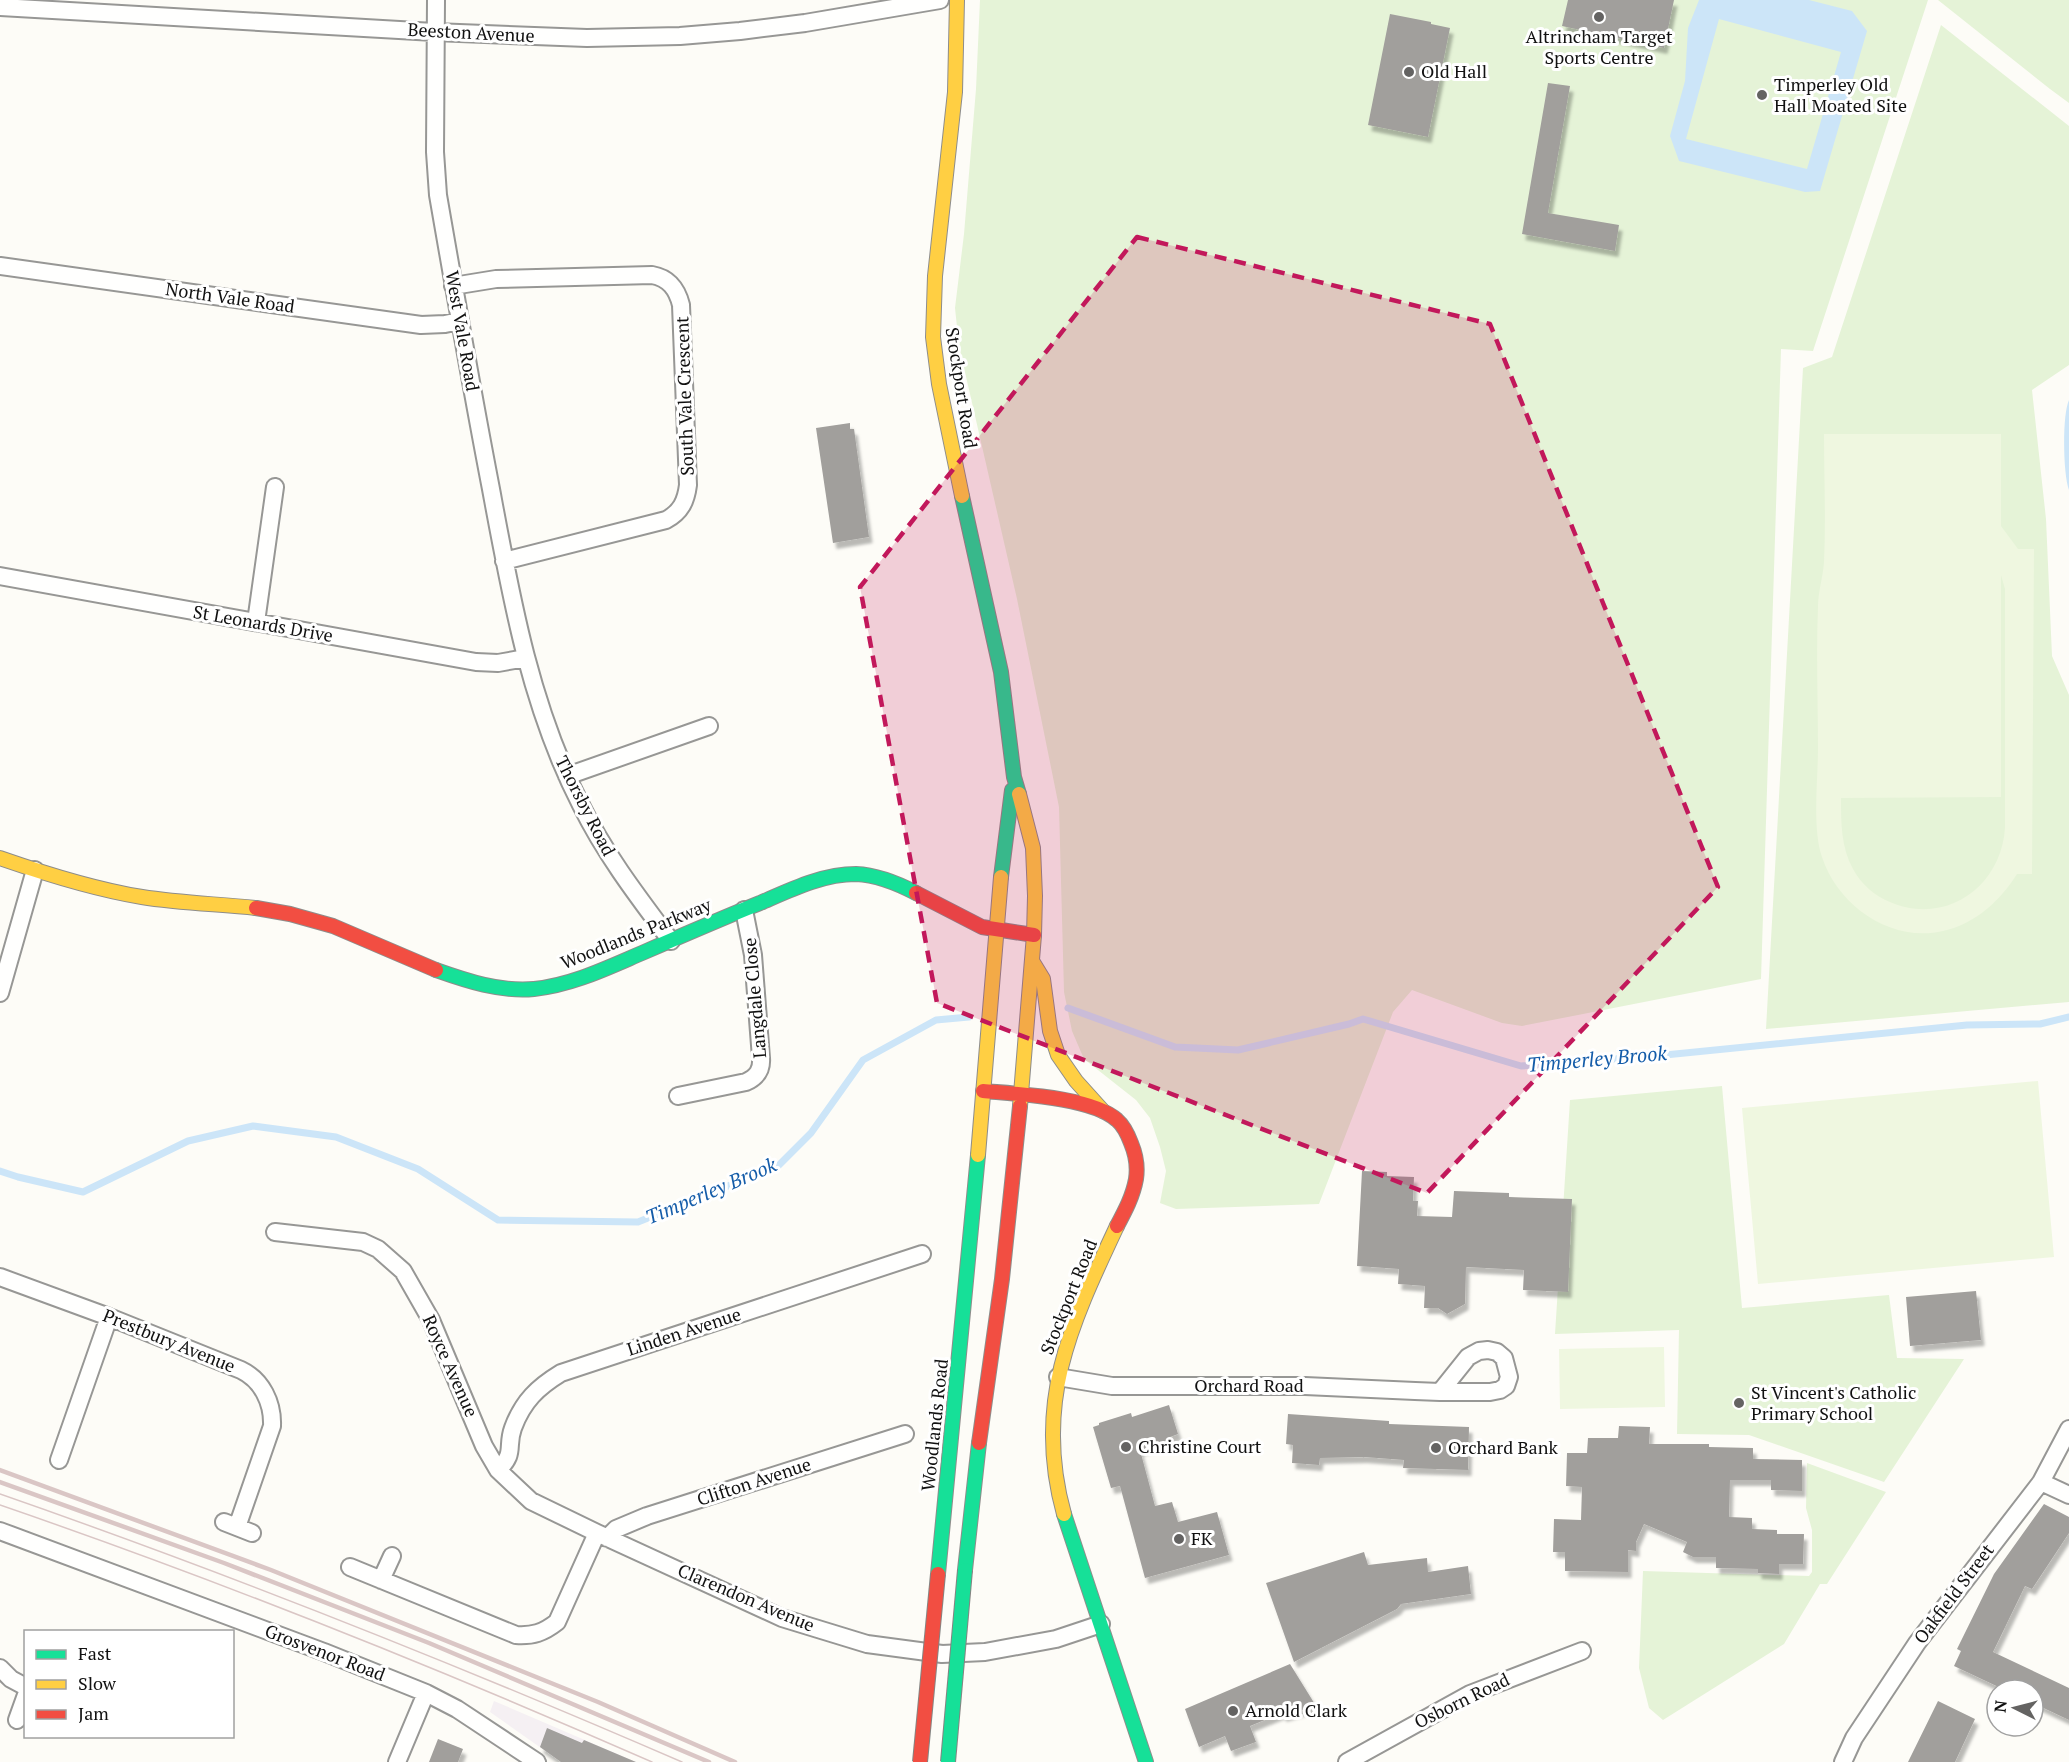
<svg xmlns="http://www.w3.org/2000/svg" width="2069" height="1762" viewBox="0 0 2069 1762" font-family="'PT Serif',serif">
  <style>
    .industrial { fill: #f5f0f3 }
    .green { fill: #e5f3d7 }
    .pitch { fill: #eff7e0; fill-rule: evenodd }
    .water { fill: #cce5f8; fill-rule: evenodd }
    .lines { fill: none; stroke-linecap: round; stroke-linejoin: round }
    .stream { stroke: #cce5f8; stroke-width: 7 }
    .building { fill: #a19f9c; filter: url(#shadow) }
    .street-casing { stroke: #979795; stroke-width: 20 }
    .fast-casing { stroke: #8e8d8b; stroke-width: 16 }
    .slow-casing { stroke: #8e8d8b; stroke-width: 16 }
    .jam-casing { stroke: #8e8d8b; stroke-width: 16 }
    .street { stroke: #fffffe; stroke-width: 16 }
    .fast { stroke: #16e098; stroke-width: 14 }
    .slow { stroke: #ffcf43; stroke-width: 14 }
    .jam { stroke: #f24e42; stroke-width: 14 }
    .tram { stroke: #dac6c5; stroke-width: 1.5 }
    .rail { stroke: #dac6c5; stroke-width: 4.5 }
    .fast-bridge-casing { stroke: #858482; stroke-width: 16; stroke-linecap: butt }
    .jam-bridge-casing { stroke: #858482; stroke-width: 16; stroke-linecap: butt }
    .fast-bridge { stroke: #16e098; stroke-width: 14 }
    .jam-bridge { stroke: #f24e42; stroke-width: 14 }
    .marked { fill: #c2185b; fill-opacity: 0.2; stroke: #c2185b; stroke-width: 4.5; stroke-dasharray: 12 8; stroke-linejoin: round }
    .poi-dot { fill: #646362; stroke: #fff; stroke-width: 2 }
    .labels { text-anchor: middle; stroke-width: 6; stroke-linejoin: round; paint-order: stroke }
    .street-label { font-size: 18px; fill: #111; stroke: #fff }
    .poi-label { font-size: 18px; fill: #111; stroke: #fff; text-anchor: start }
    .water-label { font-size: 20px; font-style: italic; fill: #145ca9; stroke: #fff }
  </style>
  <defs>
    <filter id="shadow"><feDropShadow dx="3.5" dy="6" stdDeviation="1.5" flood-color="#0004"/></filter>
  </defs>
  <rect width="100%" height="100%" fill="#fdfcf7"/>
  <path class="industrial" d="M 494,1701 L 636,1762 L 561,1762 L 490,1712 Z"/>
  <path class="green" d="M 980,0 L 1928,0 L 1813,351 L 1781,349 L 1761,979 L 1522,1026 L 1502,1023 L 1412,990 L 1393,1012 L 1319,1204 L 1176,1209 L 1160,1203 L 1166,1171 L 1160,1147 L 1150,1118 L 1136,1100 L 1084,1059 L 1072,1031 L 1064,992 L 1059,807 L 1017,599 L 959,346 L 955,308 L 964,234 L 976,89 Z
    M 1938,0 L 2069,0 L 2069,103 L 2050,89 Z
    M 1941,25 L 2069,126 L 2069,365 L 2032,390 L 2046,519 L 2052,656 L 2069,695 L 2069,1002 L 1766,1029 L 1803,368 L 1832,357 Z
    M 1722,1086 L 1742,1308 L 1889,1295 L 1897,1358 L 1964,1359 L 1884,1482 L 1749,1435 L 1677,1434 L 1679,1330 L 1555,1334 L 1570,1100 Z
    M 1807,1463 L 1886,1492 L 1827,1584 L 1820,1584 L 1784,1644 L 1663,1720 L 1649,1708 L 1639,1668 L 1643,1571 L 1809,1576 L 1812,1572 L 1812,1530 L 1806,1508 Z"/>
  <path class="pitch" d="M 1824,434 L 2001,434 L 2001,526 L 2018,549 L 2034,549 L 2032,874 L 2017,874 C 2000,901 1975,924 1943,931 C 1891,943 1838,906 1822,857 C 1812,828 1818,780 1818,748 C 1818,701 1816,654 1818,607 C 1818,592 1823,577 1824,562 C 1826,520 1824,477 1824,434 ZM 2001,575 L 2005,589 L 2005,828 C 2001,887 1946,926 1890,902 C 1875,896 1861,884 1853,869 C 1841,847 1841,823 1841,798 L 2001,797 Z
    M 2038,1081 L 2054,1257 L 1758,1284 L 1742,1108 Z
    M 1664,1347 L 1665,1407 L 1560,1409 L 1559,1349 Z"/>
  <path class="water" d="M 1699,0 L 1809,0 L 1852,11 L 1867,31 L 1820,191 L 1805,192 L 1679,161 L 1670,136 L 1685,81 L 1688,28 ZM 1719,19 L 1841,52 L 1807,169 L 1686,139 Z
    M 2069,400 L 2069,490 C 2063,475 2062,415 2069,400 Z"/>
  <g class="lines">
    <path class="stream" d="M 1068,1008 L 1175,1047 L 1238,1050 L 1349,1024 L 1363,1019 L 1521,1066 L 1655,1056 L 1967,1025 L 2040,1024 L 2069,1017
      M 0,1171 L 18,1177 L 83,1192 L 188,1141 L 253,1126 L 336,1137 L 418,1169 L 498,1220 L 638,1222 L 778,1166 L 811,1133 L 863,1060 L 936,1020 L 969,1017"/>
  </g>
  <path class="building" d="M 1568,0 L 1674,0 L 1664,48 L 1562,26 Z
    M 1390,14 L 1431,22 L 1431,24 L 1450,28 L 1428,137 L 1368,125 Z
    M 1548,83 L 1570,86 L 1548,213 L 1619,225 L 1615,251 L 1522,234 Z
    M 850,423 L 850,429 L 854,429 L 869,537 L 833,543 L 816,428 Z
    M 1362,1171 L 1387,1172 L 1387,1176 L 1414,1177 L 1413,1201 L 1418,1201 L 1417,1216 L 1452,1217 L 1454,1191 L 1509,1193 L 1509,1197 L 1572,1199 L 1568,1292 L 1523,1290 L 1524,1270 L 1466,1267 L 1465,1304 L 1447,1314 L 1438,1308 L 1424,1308 L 1425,1286 L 1398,1284 L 1399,1269 L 1357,1266 Z
    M 1976,1291 L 1981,1340 L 1910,1346 L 1906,1297 Z
    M 1169,1405 L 1178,1434 L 1170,1437 L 1168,1442 L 1140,1450 L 1155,1506 L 1172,1502 L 1178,1522 L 1217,1512 L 1229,1555 L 1145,1578 L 1120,1486 L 1111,1488 L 1093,1427 L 1099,1425 L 1099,1423 L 1131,1413 L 1132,1417 Z
    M 1288,1414 L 1389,1421 L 1389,1424 L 1469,1427 L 1468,1470 L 1403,1468 L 1404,1460 L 1364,1457 L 1320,1458 L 1319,1465 L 1292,1463 L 1293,1445 L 1286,1444 Z
    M 1619,1426 L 1650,1427 L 1649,1444 L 1709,1444 L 1709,1447 L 1753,1448 L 1753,1459 L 1802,1460 L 1802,1491 L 1771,1490 L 1771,1480 L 1730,1480 L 1729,1517 L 1752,1518 L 1752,1529 L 1777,1530 L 1777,1534 L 1804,1534 L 1803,1564 L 1779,1564 L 1779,1574 L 1758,1573 L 1758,1569 L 1716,1568 L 1716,1557 L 1693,1557 L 1683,1552 L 1687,1542 L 1644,1524 L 1636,1542 L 1636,1551 L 1628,1550 L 1628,1572 L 1565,1571 L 1565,1552 L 1553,1552 L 1554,1519 L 1581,1520 L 1582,1487 L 1566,1486 L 1567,1453 L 1587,1453 L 1588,1438 L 1618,1438 Z
    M 2044,1504 L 2069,1517 L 2069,1533 L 2032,1589 L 2025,1586 L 1993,1652 L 2069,1688 L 2069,1720 L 2033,1703 L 2033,1690 L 2005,1690 L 1954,1666 L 1961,1651 L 1957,1649 L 1994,1574 Z
    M 1364,1552 L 1368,1565 L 1427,1558 L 1428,1572 L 1468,1566 L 1471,1594 L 1401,1604 L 1397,1609 L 1294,1662 L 1266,1583 Z
    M 1290,1664 L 1316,1706 L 1283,1716 L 1282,1713 L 1250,1726 L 1256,1742 L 1231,1751 L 1225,1736 L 1199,1747 L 1185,1709 Z
    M 1938,1701 L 1975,1719 L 1955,1762 L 1908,1762 Z
    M 547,1728 L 582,1743 L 584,1740 L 636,1762 L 561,1762 L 540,1747 Z
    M 438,1739 L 463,1749 L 458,1762 L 429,1762 Z"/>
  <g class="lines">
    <g class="street-casing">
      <path id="street" d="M 436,0 L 435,152 L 438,195 C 455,293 472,391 491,489 C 511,597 530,706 581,805 C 605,854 638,897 671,941
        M 0,7 L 434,32 L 587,38 L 680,36 L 740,31 L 805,23 L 940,0
        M 0,266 L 421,325 L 445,324 L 459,321
        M 453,286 L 496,279 L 652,275 C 669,278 677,289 681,305 L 688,485 C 686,501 681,512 666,520 L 504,561
        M 0,576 L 476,662 L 498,663 L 526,658
        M 256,622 L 275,487
        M 567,776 L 709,726
        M 0,993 L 35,870
        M 678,1096 L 746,1082 C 757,1077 762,1070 761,1058 L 753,955 L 744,910
        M 275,1232 L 363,1242 L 378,1249 L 403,1271 L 431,1320 L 484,1446 L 498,1470 L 531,1501 L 597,1533 L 782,1618 L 867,1644 L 942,1654 L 985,1652 L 1056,1639 L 1101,1624
        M 0,1277 L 109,1317 L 241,1370 C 262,1380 273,1403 272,1426 L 237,1527
        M 1058,1377 L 1112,1386 L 1305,1386 L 1415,1391 L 1440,1392 L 1490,1392 L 1500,1390 L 1506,1386 L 1509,1377 L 1504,1358 L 1497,1352 L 1488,1350 L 1479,1351 L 1468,1357 L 1440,1392
        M 59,1460 L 109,1317
        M 498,1470 C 516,1453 506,1447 513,1428 C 523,1401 538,1387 561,1373 L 922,1254
        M 2041,1482 L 2069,1495
        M 224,1522 L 252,1533
        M 0,1531 L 324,1652 L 426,1693 L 457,1709 L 537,1762
        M 607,1538 L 616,1529 L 647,1516 L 905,1434
        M 350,1567 L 516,1635 C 533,1636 543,1633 557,1622 L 597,1533
        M 381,1580 L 392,1556
        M 0,1668 L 11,1679 L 26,1687
        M 17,1720 L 26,1695
        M 397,1762 L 426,1693
        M 1347,1762 L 1470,1694 L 1582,1651
        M 1843,1762 L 1854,1738 L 1917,1643 L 2041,1482 L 2069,1429"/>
    </g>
    <g class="fast-casing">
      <path id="fast" d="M 962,496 L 1001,672 L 1014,777 L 1019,794
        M 1001,877 L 1012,790
        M 436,970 C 467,981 500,992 534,989 C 572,985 607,968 642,953 C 681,936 720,919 760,903 C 790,890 822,874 856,874 C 877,875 897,883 916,893
        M 1064,1514 L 1146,1762
        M 965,1570 L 979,1443
        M 938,1574 L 978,1155"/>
    </g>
    <g class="slow-casing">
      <path id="slow" d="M 957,0 L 955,92 L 935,276 L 933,337 L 939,384 L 962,496
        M 1019,794 L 1033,848 L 1035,896 L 1034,935 L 1020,1106
        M 0,858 C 46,874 93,889 142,897 C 179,903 218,904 256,908
        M 1032,961 L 1043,979 L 1050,1031 L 1058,1055 L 1076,1081 L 1103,1111
        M 978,1155 L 1001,877
        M 1064,1514 C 1033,1403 1071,1324 1117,1226"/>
    </g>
    <g class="jam-casing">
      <path id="jam" d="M 916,893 L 982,927 L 1034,935
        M 256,908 L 290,914 L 333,926 L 436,970
        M 983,1091 C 1017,1094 1092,1097 1117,1120 C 1124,1126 1128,1135 1131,1143 C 1136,1155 1138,1166 1136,1179 C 1133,1196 1125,1211 1117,1226
        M 979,1443 L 1002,1279 L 1020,1106"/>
    </g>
    <use href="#street" class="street"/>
    <use href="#fast" class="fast"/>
    <use href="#slow" class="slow"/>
    <use href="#jam" class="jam"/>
    <path class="tram" d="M 0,1494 C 230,1574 458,1665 682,1762
      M 0,1505 C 221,1581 438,1668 652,1762"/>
    <path class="rail" d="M 0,1470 L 271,1570 L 598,1702 L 735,1762
      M 0,1482 L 224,1563 L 429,1643 L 709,1762"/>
    <g class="fast-bridge-casing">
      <path id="fast-bridge" d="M 948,1762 L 965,1570"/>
    </g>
    <g class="jam-bridge-casing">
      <path id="jam-bridge" d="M 920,1762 L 938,1574"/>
    </g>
    <use href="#fast-bridge" class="fast-bridge"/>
    <use href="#jam-bridge" class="jam-bridge"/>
  </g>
  <path class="marked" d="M 1137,237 L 1490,324 L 1718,887 L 1427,1193 L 937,1003 L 860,587 Z"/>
  <g class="poi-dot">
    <circle cx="1599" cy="17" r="6"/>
    <circle cx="1409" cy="72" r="6"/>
    <circle cx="1762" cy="95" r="6"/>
    <circle cx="1739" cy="1403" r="6"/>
    <circle cx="1126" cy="1447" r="6"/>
    <circle cx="1436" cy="1448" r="6"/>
    <circle cx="1179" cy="1539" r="6"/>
    <circle cx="1233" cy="1711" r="6"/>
  </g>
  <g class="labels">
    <g class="street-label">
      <text transform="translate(471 33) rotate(3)" y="6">Beeston Avenue</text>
      <text transform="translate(230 298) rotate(8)" y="6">North Vale Road</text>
      <text transform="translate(462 331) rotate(80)" y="6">West Vale Road</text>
      <text transform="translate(961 388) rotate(81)" y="6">Stockport Road</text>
      <text transform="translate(685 396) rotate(-92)" y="6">South Vale Crescent</text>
      <text transform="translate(263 624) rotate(10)" y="6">St Leonards Drive</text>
      <text transform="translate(585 806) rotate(63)" y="6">Thorsby Road</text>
      <text transform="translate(636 934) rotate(-22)" y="6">Woodlands Parkway</text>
      <text transform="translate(755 998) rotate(-95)" y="6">Langdale Close</text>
      <text transform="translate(1069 1297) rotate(-68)" y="6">Stockport Road</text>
      <text transform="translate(684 1332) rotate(-18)" y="6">Linden Avenue</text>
      <text transform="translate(169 1341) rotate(22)" y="6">Prestbury Avenue</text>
      <text transform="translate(450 1366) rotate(66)" y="6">Royce Avenue</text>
      <text x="1249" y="1392">Orchard Road</text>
      <text transform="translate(935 1425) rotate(-84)" y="6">Woodlands Road</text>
      <text transform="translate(754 1482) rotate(-18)" y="6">Clifton Avenue</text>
      <text transform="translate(1954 1594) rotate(-53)" y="6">Oakfield Street</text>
      <text transform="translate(746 1598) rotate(23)" y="6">Clarendon Avenue</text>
      <text transform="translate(325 1653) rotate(21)" y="6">Grosvenor Road</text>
      <text transform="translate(1462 1701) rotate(-26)" y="6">Osborn Road</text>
    </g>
    <g class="poi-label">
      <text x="1599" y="43" text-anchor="middle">Altrincham Target<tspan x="1599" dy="21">Sports Centre</tspan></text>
      <text x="1421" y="78">Old Hall</text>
      <text x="1774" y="91">Timperley Old<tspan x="1774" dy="21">Hall Moated Site</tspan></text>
      <text x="1751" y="1399">St Vincent's Catholic<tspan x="1751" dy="21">Primary School</tspan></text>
      <text x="1138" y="1453">Christine Court</text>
      <text x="1448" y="1454">Orchard Bank</text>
      <text x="1191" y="1545">FK</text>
      <text x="1245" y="1717">Arnold Clark</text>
    </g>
    <g class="water-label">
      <text transform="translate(1597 1059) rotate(-5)" y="7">Timperley Brook</text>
      <text transform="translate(711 1191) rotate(-23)" y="7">Timperley Brook</text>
    </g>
  </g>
  <rect x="24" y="1630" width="210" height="108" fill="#ffffff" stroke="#a0a0a0" stroke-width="1.5"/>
  <rect x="36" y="1650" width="30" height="9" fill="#16e098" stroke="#a0a0a0" stroke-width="1.5"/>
  <text x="78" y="1660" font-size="18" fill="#111111">Fast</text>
  <rect x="36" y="1680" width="30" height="9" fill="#ffcf43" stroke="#a0a0a0" stroke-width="1.5"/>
  <text x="78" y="1690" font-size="18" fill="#111111">Slow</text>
  <rect x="36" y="1710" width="30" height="9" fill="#f24e42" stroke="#a0a0a0" stroke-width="1.5"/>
  <text x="78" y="1720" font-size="18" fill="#111111">Jam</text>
  <g transform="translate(2015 1708) rotate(276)"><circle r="28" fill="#ffffff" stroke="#a0a0a0" stroke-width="1.5"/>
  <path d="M0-4.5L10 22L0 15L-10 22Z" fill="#646362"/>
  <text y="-9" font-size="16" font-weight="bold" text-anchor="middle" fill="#111111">N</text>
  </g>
</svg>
